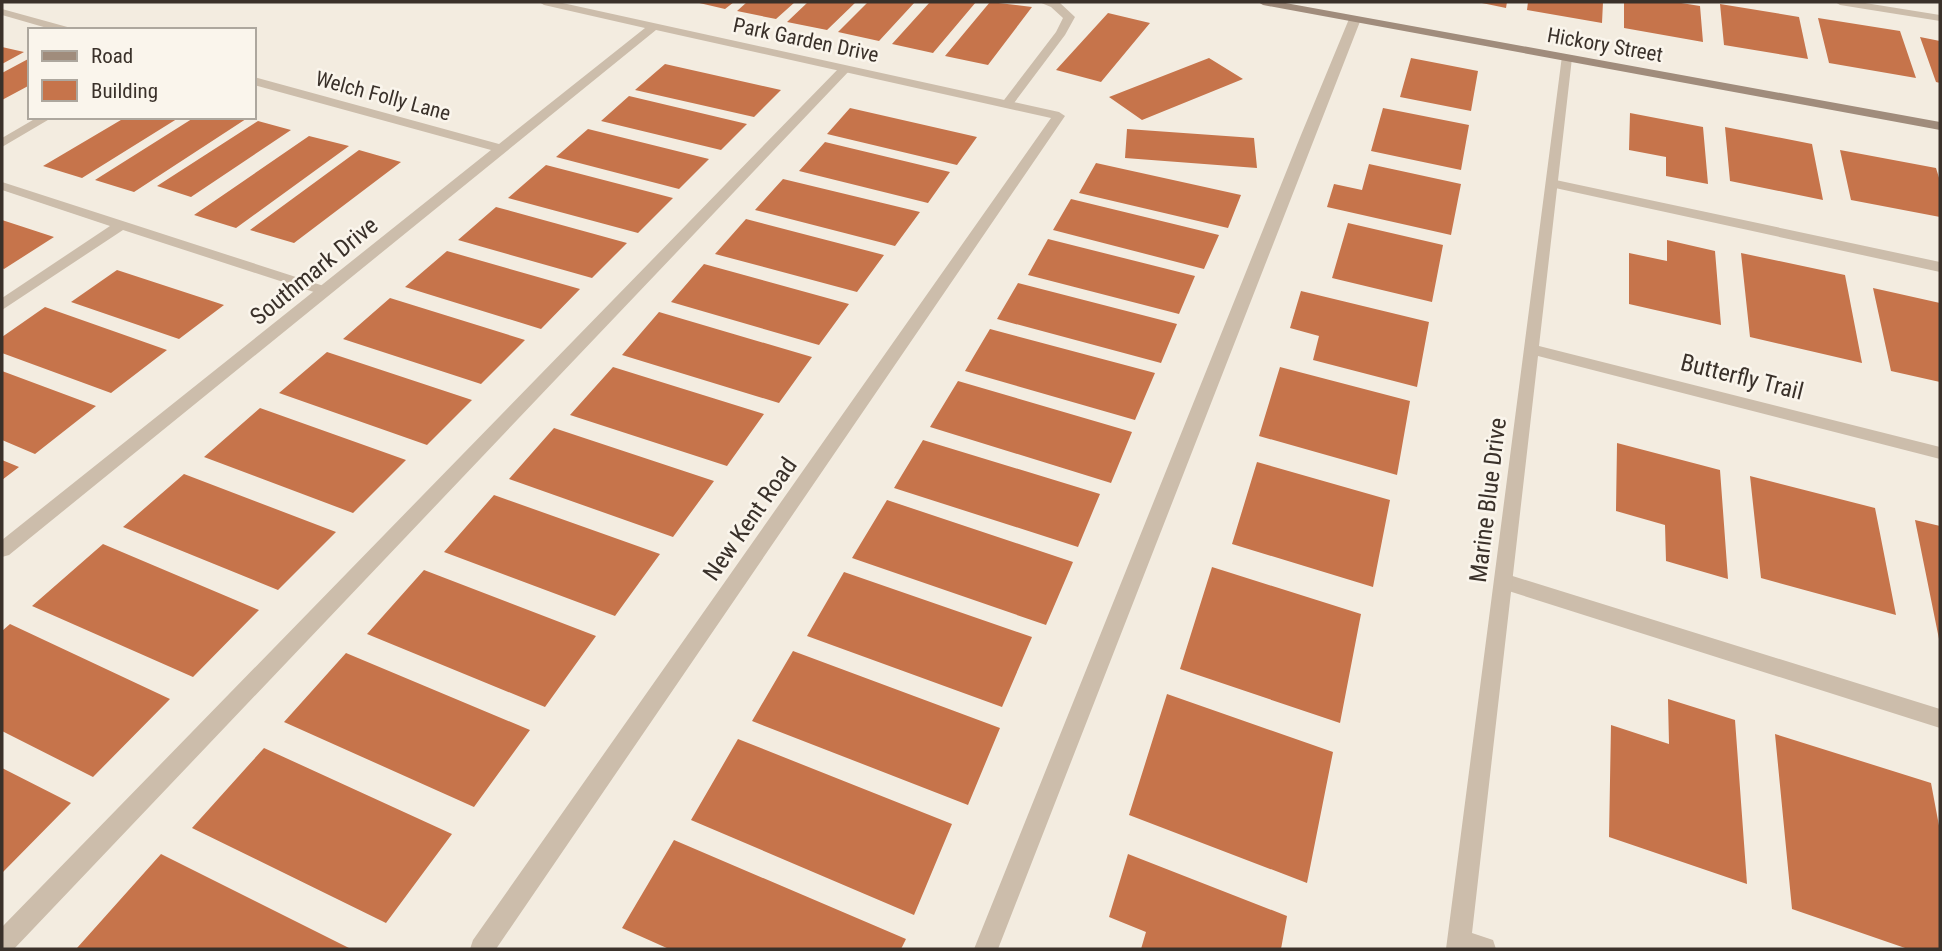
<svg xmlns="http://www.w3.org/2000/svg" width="1942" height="951" viewBox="0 0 1942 951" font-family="'Roboto Condensed',sans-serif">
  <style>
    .building { fill: #c6744b }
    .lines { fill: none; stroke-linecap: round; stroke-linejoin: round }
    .lane { fill: #ccbdab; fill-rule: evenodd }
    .street { fill: #ccbdab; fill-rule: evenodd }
    .secondary { fill: #a08c7c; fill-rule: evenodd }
    .labels { text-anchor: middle; stroke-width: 5; stroke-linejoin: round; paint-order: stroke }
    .far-street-label { font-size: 21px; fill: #3a312a; stroke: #faf5ec }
    .street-label { font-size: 24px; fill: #3a312a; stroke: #faf5ec }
  </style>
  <rect width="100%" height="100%" fill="#f3ece0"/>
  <path class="building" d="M 695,2 L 734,2 L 725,9 Z
    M 747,2 L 795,2 L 776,19 L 737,11 Z
    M 808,2 L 856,2 L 827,30 L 787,22 Z
    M 868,2 L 915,2 L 879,41 L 838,32 Z
    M 930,2 L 976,2 L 933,53 L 892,44 Z
    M 990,2 L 1032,7 L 988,65 L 945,56 Z
    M 1477,2 L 1507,2 L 1506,8 Z
    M 1528,2 L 1603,2 L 1602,23 L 1527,10 Z
    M 1624,2 L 1675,2 L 1700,6 L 1703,42 L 1624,28 Z
    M 1720,4 L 1799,17 L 1808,59 L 1724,45 Z
    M 1108,13 L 1150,23 L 1101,82 L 1056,70 Z
    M 1818,18 L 1900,31 L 1916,78 L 1829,63 Z
    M 1920,37 L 1940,41 L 1940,83 L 1936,82 Z
    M 2,47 L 24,52 L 2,64 Z
    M 30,58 L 30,85 L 2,100 L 2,73 Z
    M 1209,58 L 1243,79 L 1142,120 L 1109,97 Z
    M 1411,58 L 1478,71 L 1471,111 L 1400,97 Z
    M 665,64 L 781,90 L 754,117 L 635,90 Z
    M 629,96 L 747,124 L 721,150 L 601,121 Z
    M 850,108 L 977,137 L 957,165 L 827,134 Z
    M 1383,108 L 1469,125 L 1461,170 L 1371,151 Z
    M 1630,113 L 1703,127 L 1708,184 L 1666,176 L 1666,157 L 1629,150 Z
    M 126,117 L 180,117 L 82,178 L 43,166 Z
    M 195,117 L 249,117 L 134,192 L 95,180 Z
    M 258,121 L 291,130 L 191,197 L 157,186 Z
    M 1725,127 L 1812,144 L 1823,200 L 1730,181 Z
    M 588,129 L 709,159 L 679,189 L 556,157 Z
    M 1127,129 L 1254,138 L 1257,168 L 1125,158 Z
    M 309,136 L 349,146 L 236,228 L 194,215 Z
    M 825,142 L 950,172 L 928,203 L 799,171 Z
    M 359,150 L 401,162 L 294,243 L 250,230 Z
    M 1840,150 L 1936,168 L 1940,181 L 1940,217 L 1851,200 Z
    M 1096,163 L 1241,195 L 1228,228 L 1079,193 Z
    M 1369,164 L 1461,184 L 1451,235 L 1327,207 L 1334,184 L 1362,190 Z
    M 546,165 L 673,198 L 638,233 L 508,198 Z
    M 783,179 L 920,212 L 895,246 L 755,210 Z
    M 1071,199 L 1219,235 L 1204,269 L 1053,230 Z
    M 496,207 L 627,243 L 592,278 L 458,240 Z
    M 746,219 L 884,255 L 857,292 L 715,254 Z
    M 2,220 L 54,237 L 4,269 L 2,268 Z
    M 1348,223 L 1443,245 L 1432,302 L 1332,278 Z
    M 1048,239 L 1195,276 L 1179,314 L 1028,275 Z
    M 1667,240 L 1715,251 L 1721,325 L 1629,304 L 1629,253 L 1667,261 Z
    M 447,251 L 580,289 L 541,329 L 405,287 Z
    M 1741,253 L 1845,275 L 1862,363 L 1750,337 Z
    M 704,264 L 849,304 L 819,345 L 671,302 Z
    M 117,270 L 224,305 L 179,339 L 71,302 Z
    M 1018,283 L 1177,324 L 1161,363 L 997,319 Z
    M 1873,288 L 1940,303 L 1940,382 L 1891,371 Z
    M 1301,291 L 1429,322 L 1417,387 L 1313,360 L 1319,336 L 1290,328 Z
    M 390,298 L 525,340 L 481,384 L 343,339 Z
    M 45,307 L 167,350 L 111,393 L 2,353 L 2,337 Z
    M 659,312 L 812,357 L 779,403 L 622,355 Z
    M 990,329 L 1155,373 L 1135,420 L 965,371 Z
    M 327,352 L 472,400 L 427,445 L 279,393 Z
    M 613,367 L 764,414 L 727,466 L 570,415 Z
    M 1280,367 L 1410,401 L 1397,475 L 1259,436 Z
    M 2,371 L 96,406 L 35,454 L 2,440 Z
    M 958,381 L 1132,432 L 1111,483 L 930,427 Z
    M 260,408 L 406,460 L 353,513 L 204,457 Z
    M 554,428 L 714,481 L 673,537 L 509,479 Z
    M 923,440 L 1100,494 L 1078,547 L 894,488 Z
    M 1617,443 L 1720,470 L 1728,579 L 1666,561 L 1665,525 L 1616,511 Z
    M 2,460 L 19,467 L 2,480 Z
    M 1257,462 L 1390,500 L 1373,587 L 1232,544 Z
    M 184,474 L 336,532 L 278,590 L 123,527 Z
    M 1750,476 L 1875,508 L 1896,615 L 1761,578 Z
    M 494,495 L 660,554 L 615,616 L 444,552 Z
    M 887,500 L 1073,562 L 1046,625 L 852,558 Z
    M 1915,520 L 1940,526 L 1940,639 L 1939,639 Z
    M 103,544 L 259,610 L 193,677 L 32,606 Z
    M 1212,567 L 1361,614 L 1340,723 L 1180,669 Z
    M 424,570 L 596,636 L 545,707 L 367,634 Z
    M 844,572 L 1032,637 L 1002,707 L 807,636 Z
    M 10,624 L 170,699 L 93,777 L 2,731 L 2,631 Z
    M 793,651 L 1000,728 L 968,805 L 752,721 Z
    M 346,653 L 530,730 L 474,807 L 284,722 Z
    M 1167,694 L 1333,752 L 1307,883 L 1129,815 Z
    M 1668,699 L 1735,720 L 1747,884 L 1609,837 L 1611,725 L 1669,744 Z
    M 1775,734 L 1931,783 L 1940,831 L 1940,949 L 1908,949 L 1792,909 Z
    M 738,739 L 952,824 L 914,915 L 691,820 Z
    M 264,748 L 452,834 L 386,923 L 192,828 Z
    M 2,768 L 71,803 L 2,873 Z
    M 674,840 L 906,939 L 901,949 L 669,949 L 622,928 Z
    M 161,854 L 351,949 L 77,948 Z
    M 1128,854 L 1287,916 L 1281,949 L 1141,949 L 1146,932 L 1109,917 Z"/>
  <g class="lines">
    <path class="lane" d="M 1039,2 L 1059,2 L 1075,17 L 1065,35 L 1011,107 L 1003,107 L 1001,104 L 1056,32 L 1063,18 L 1051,7 Z
      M 1835,2 L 1859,2 L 1940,15 L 1940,21 L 1840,5 Z
      M 1355,16 L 1361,19 L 998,949 L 974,949 L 1301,135 L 1349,19 Z
      M 841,66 L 851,69 L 14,949 L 2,949 L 2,927 Z
      M 1551,179 L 1940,262 L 1940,272 L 1546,186 L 1546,180 Z
      M 2,182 L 330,288 L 332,291 L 325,296 L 320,294 L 123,230 L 2,310 L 2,298 L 110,226 L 2,190 Z
      M 1503,573 L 1940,709 L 1940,728 L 1496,587 L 1494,581 L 1496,575 Z"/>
    <path class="street" d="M 539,2 L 558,2 L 1059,112 L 1065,116 L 496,949 L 470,949 L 473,940 L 1051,118 L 656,30 L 9,555 L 2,557 L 2,540 L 491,150 L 254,85 L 254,77 L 499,144 L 645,28 L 544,5 Z
      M 2,9 L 71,28 L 72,30 L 54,30 L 2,15 Z
      M 1562,56 L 1572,58 L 1539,346 L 1940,447 L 1940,459 L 1538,356 L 1472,933 L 1493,940 L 1496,949 L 1446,949 Z
      M 38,117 L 53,117 L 2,147 L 2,138 Z"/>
    <path class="secondary" d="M 1258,2 L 1280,2 L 1940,122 L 1940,130 L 1263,5 Z"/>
  </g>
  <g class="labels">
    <g class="far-street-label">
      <text transform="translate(806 40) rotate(12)" y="7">Park Garden Drive</text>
      <text transform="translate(1605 45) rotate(10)" y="7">Hickory Street</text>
      <text transform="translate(383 96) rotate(15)" y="7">Welch Folly Lane</text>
    </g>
    <g class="street-label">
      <text transform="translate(314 271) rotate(-39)" y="8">Southmark Drive</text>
      <text transform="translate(1742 377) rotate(14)" y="8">Butterfly Trail</text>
      <text transform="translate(1488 500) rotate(-83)" y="8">Marine Blue Drive</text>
      <text transform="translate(750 519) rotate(-55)" y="8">New Kent Road</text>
    </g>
  </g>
  <rect width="1942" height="951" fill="none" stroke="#3a312a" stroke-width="7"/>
  <rect x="28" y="28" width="228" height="91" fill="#faf5ec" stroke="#ada79e" stroke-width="2"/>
  <rect x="42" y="51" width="35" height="10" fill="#a08c7c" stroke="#ada79e" stroke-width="2"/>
  <text x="91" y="63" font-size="21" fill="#3a312a">Road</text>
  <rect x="42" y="80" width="35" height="21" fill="#c6744b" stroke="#ada79e" stroke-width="2"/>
  <text x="91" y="98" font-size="21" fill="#3a312a">Building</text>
</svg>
